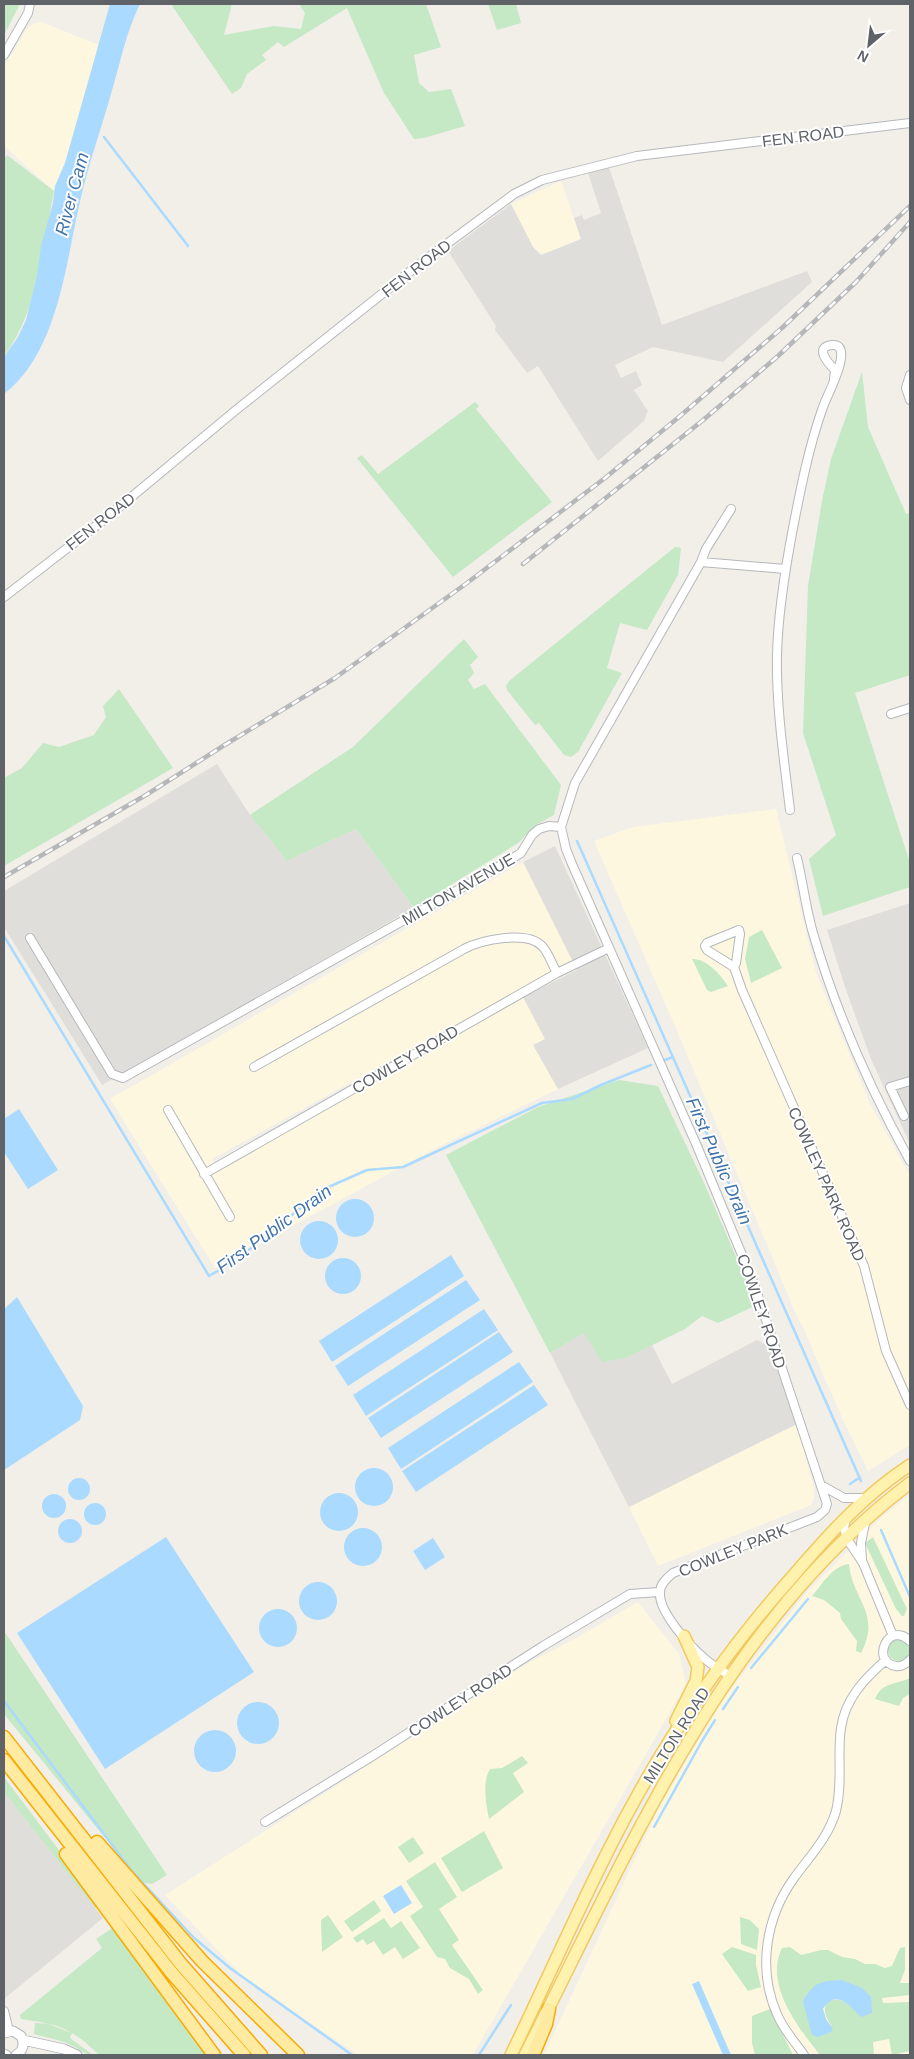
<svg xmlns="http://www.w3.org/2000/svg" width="914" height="2059" viewBox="0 0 914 2059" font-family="Arial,sans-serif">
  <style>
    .commercial { fill: #fef7e0 }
    .industrial { fill: #e0deda }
    .green { fill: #c5e8c5; fill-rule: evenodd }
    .water { fill: #aadaff }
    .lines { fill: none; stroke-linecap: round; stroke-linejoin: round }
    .stream { stroke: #aadaff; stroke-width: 2.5 }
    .minor-casing { stroke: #b5b8bc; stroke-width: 10 }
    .tertiary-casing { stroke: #b5b8bc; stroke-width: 11 }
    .primary-casing { stroke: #f2c960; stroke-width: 14 }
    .trunk-casing { stroke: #f9ab00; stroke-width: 15 }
    .minor { stroke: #fff; stroke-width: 8 }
    .tertiary { stroke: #fff; stroke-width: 9 }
    .primary { stroke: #fff2af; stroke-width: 11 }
    .trunk { stroke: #feeaa1; stroke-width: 12 }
    .rail-casing { stroke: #b6b7b8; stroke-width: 4.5 }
    .rail { stroke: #fff; stroke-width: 2.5; stroke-dasharray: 8; stroke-linecap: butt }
    .labels { text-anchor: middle; stroke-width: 4; stroke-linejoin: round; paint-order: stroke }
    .street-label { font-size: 16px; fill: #5f6368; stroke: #fff }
    .water-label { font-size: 18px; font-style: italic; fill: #4174aa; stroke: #fff }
  </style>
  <rect width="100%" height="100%" fill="#f1efe8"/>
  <path class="commercial" d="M 41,22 L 99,45 L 65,163 L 54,191 L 4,146 L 4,67 L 26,30 L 33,24 Z
    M 561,181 L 581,239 L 542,255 L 533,247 L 511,204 Z
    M 776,809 L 816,973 L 870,1104 L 910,1176 L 910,1445 L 868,1471 L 838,1409 L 802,1325 L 799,1321 L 675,1026 L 594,841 L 633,827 Z
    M 523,862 L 573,960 L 212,1159 L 219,1170 L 523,997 L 545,1039 L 534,1046 L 558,1089 L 442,1145 L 215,1268 L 110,1099 Z
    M 797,1424 L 814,1488 L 814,1497 L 811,1505 L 658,1566 L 629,1507 Z
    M 910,1495 L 910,2055 L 544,2055 L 660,1805 L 724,1698 L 805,1594 L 884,1515 Z
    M 638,1602 L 679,1654 L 686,1684 L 473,2055 L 358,2055 L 246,1980 L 165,1895 L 530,1662 L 571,1641 Z"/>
  <path class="industrial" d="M 609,167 L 662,325 L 807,271 L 812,282 L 723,362 L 653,347 L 615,365 L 621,378 L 636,371 L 642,385 L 634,390 L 648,411 L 644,421 L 598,461 L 538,366 L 527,373 L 495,330 L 496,326 L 448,251 L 511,204 L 533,247 L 541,255 L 581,239 L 574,218 L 582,215 L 584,220 L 601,213 L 588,173 Z
    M 217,764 L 250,815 L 287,861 L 356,829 L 414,908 L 102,1085 L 4,927 L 4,891 Z
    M 555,846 L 648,1048 L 558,1089 L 533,1045 L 545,1039 L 523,997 L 577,970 L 523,862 Z
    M 910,903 L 910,1144 L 871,1059 L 846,990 L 827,930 Z
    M 584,1333 L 626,1358 L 652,1345 L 672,1384 L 757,1340 L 774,1349 L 797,1424 L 629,1507 L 550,1353 Z
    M 4,1792 L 103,1918 L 4,1999 Z"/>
  <path class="green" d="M 4,4 L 20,4 L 4,35 Z
    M 171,4 L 232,4 L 224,35 L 274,26 L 301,29 L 305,13 L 299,4 L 426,4 L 441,47 L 414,55 L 419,83 L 429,92 L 451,89 L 465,126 L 424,138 L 414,139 L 384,93 L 347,8 L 284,47 L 278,42 L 262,55 L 266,60 L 247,74 L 241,88 L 232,94 Z
    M 488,4 L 516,4 L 521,23 L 497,30 Z
    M 7,155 L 54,191 C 43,245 38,312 4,356 L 4,159 Z
    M 862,372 L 868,427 L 906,514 L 910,513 L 910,675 L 855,693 L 910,863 L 910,887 L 823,916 L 809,859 L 836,835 L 803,733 L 808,586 L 822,501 L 831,459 Z
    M 475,402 L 479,406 L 476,409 L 552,502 L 453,577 L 357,458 L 362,455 L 378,474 Z
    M 675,547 L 681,548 L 678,575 L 647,630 L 620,623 L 607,668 L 622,673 L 578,752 L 571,757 L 564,755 L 539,723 L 535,725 L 507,690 L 506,686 L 509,681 Z
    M 464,639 L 478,657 L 470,665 L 474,673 L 468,680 L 474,689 L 485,684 L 561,785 L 554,815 L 536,825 L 518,843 L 414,908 L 356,829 L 287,861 L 250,815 L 353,747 Z
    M 119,689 L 173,768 L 4,866 L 4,778 L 22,768 L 43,743 L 59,747 L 94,735 L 106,717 L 103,706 Z
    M 762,930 L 782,968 L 751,983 L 745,959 L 749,937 Z
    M 692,959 C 706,958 721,975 728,986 L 711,992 L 707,990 Z
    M 619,1080 L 658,1086 L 705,1185 L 757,1305 L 718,1323 L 702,1316 L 685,1329 L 626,1358 L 602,1362 L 584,1333 L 550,1353 L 446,1155 L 538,1107 Z
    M 873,1537 L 907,1609 L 904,1616 L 902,1616 L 896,1609 L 865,1543 Z
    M 849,1564 C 852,1600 882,1613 861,1653 L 856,1651 L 857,1641 L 841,1619 L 840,1613 L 824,1600 L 812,1596 C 822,1585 832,1566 849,1564 Z
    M 4,1631 L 167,1875 L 152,1884 L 141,1882 L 4,1714 Z
    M888 1650a11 11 0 1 1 22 0a11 11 0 1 1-22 0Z
    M 910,1678 L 910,1694 L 903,1698 L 899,1706 L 875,1699 C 882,1682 895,1685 910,1678 Z
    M 522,1756 L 528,1763 L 513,1773 L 524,1792 L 489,1819 C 486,1804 482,1782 490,1769 L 502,1768 Z
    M 4,1777 L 100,1905 L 95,1908 L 4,1792 Z
    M 484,1831 L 503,1868 L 462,1892 L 441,1858 Z
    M 413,1837 L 424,1853 L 409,1863 L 398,1847 Z
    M 435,1862 L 457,1897 L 439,1909 L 459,1940 L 452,1945 L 483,1990 L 478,1994 L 469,1979 L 450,1968 L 445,1959 L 437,1957 L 410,1916 L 423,1907 L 406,1881 Z
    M 374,1900 L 381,1911 L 352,1932 L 344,1921 Z
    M 328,1915 L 343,1937 L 322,1952 L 321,1920 Z
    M 740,1917 L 750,1920 L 759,1929 L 757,1950 L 741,1944 Z
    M 384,1918 L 391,1928 L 401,1921 L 420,1948 L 403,1959 L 395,1947 L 383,1955 L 374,1941 L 367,1945 L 363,1939 L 357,1943 L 353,1938 Z
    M 114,1927 L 187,2031 L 206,2055 L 99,2055 L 84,2041 L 72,2033 L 70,2038 L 93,2055 C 86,2055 81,2051 75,2047 C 62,2040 48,2038 34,2034 L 35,2023 L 49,2024 L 71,2033 C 58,2023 37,2022 21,2019 L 20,2015 L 102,1948 L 96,1939 Z
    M 732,1947 L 756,1955 L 756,1965 L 761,1987 L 748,1991 L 722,1954 Z
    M 790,1947 L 801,1955 L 821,1950 L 828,1950 L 842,1957 L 855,1959 L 865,1964 L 875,1964 L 885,1968 L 892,1966 L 900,1948 L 905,1947 L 905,1970 L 900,1983 L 910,1983 L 910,1995 L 882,1998 L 883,2003 L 910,2002 L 910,2051 L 892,2055 L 889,2039 L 873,2042 L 874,2054 L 820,2055 C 798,2027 764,1984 782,1948 ZM 862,1988 L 853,2009 C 833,1989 814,2003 832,2026 L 803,2002 Z
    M 770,2009 L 793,2055 L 755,2055 L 752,2043 L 752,2016 Z"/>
  <path class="water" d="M 110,4 L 140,4 C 126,32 120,64 111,94 C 102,126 91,157 83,189 C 66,255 61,350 4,394 L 4,357 L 18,337 L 26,320 L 37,276 L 41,246 L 53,203 L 55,186 L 65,163 Z
    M 19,1109 L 58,1170 L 28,1189 L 4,1152 L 4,1119 Z
    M336 1218a19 19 0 1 1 38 0a19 19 0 1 1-38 0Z
    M300 1240a19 19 0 1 1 38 0a19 19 0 1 1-38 0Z
    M 451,1255 L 464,1276 L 332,1362 L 319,1341 Z
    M325 1276a18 18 0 1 1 36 0a18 18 0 1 1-36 0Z
    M 466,1280 L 480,1300 L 348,1386 L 335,1366 Z
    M 17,1297 L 83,1406 L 80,1420 L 4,1470 L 4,1309 Z
    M 484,1309 L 498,1330 L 366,1416 L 353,1395 Z
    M 499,1332 L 513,1352 L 381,1438 L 368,1418 Z
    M 519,1362 L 533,1382 L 401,1469 L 388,1448 Z
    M 534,1385 L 548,1405 L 416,1492 L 402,1471 Z
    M355 1487a19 19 0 1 1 38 0a19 19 0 1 1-38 0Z
    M68 1489a11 11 0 1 1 22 0a11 11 0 1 1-22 0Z
    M320 1512a19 19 0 1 1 38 0a19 19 0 1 1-38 0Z
    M42 1506a12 12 0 1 1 24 0a12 12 0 1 1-24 0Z
    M84 1514a11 11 0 1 1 22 0a11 11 0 1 1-22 0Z
    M58 1531a12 12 0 1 1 24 0a12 12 0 1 1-24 0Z
    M344 1547a19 19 0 1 1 38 0a19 19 0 1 1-38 0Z
    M 166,1537 L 254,1672 L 105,1769 L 17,1633 Z
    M 433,1538 L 445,1557 L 425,1570 L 413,1551 Z
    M299 1601a19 19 0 1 1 38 0a19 19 0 1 1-38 0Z
    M259 1628a19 19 0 1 1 38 0a19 19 0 1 1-38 0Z
    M237 1723a21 21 0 1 1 42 0a21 21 0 1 1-42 0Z
    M194 1751a21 21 0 1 1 42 0a21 21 0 1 1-42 0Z
    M 401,1885 L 412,1903 L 394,1914 L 383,1896 Z
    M 842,1980 L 862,1988 L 871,1997 L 872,2013 L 861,2017 C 849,2006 836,1988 823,2009 L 826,2019 L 833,2029 L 831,2032 L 818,2037 L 812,2035 L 803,2002 C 813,1982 821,1981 842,1980 Z
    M 699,1981 L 731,2055 L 723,2055 L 692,1984 Z"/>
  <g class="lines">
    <path class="stream" d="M 104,137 L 188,246
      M 577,841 L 861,1481
      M 4,936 L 209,1276 L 235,1261 L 324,1189 L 367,1170 L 403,1167 L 542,1103 L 572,1099 L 601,1085 L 651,1065
      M 665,1060 L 673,1057
      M 850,1484 L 859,1478
      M 881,1530 L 910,1597
      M 751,1668 L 808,1599
      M 4,1701 L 131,1870 L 193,1937 L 230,1968 L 352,2055
      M 723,1709 L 738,1687
      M 654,1827 L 702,1741 L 715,1720
      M 479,2055 L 511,2005"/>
    <g class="minor-casing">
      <path id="minor" d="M 4,55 L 28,13 L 30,4
        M 910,375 L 906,388 L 910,400
        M 701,562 L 785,569
        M 4,597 L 105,519 L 236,410 L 417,266 L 514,194 L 542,180 L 637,156 L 910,123
        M 891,714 L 910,708
        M 790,810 C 784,759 776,707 777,655 C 778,612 785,570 793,528 C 801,487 809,446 823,407 C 826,397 856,343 832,345 C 813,347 829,364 835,370 L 834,379
        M 797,858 C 803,883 806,909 813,933 C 836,1012 870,1089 910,1161
        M 739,930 L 740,934 L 736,963 L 734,967 L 707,950 L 705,946 L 707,943 Z
        M 30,938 L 112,1074 L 123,1078 L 488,873 L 521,853 L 532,835 L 539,829 L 549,826 L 561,827
        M 734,967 L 742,990 L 864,1266 L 886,1351 L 910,1405
        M 254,1067 L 464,949 C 481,940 527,930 542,946 C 548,952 552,964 557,973
        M 168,1110 L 230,1217
        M 904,1116 L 890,1087 L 910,1081
        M 204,1174 L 557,973 L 609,948
        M 821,1485 L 844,1498 L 866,1498
        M 846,1520 L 844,1527 L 847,1539 L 863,1563 L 893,1636
        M 862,1560 L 861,1543 L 865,1523
        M 910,1641 C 888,1620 870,1662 896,1666 C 902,1667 906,1664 910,1660
        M 731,1676 C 722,1671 713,1666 705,1659 C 690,1646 658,1612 660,1592 C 660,1584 667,1578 673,1573 L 817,1517 L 825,1510 L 827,1504 L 754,1284 L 697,1146 L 572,864 L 566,849 L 561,827 L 575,783 L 701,562 L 706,549 L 731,509
        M 265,1822 L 374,1755 L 543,1646 L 630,1594 L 659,1592
        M 4,2011 L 9,2031
        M 804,2055 C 795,2042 783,2029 777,2014 C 757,1969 766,1917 794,1878 C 810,1856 828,1838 836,1811 C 843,1783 837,1755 841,1728 C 845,1699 865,1678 886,1660"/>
    </g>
    <g class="tertiary-casing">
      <path id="tertiary" d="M 4,2033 L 13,2031 L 21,2036 C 25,2044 23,2051 16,2055
        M 23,2040 L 64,2049 L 77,2055
        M 4,2054 L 6,2055"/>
    </g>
    <g class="primary-casing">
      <path id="primary" d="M 676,1721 L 696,1681 L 698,1667 L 684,1636
        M 511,2055 C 542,1991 571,1925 603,1861 C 653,1759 717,1661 793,1576 C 829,1534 863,1496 910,1465
        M 525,2055 C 629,1851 722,1625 910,1483"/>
    </g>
    <g class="trunk-casing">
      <path id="trunk" d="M 4,1737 L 181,1964 L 261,2055
        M 4,1760 L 171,1972 L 244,2055
        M 97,1842 L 202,1961 L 298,2055
        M 66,1854 L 214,2055
        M 533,2055 L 546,2024 L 549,2009"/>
    </g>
    <use href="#minor" class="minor"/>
    <use href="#tertiary" class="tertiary"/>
    <use href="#primary" class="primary"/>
    <use href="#trunk" class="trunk"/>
    <g class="rail-casing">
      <path id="rail" d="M 523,564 L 702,421 L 778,356 L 856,282 L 910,222
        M 4,877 L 146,795 L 223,746 L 335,678 L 467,583 L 605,478 L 679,417 L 783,327 L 910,206"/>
    </g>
    <use href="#rail" class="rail"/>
  </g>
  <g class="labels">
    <g class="street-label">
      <text transform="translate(803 136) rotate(-7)" y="6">FEN ROAD</text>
      <text transform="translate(416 268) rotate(-38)" y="6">FEN ROAD</text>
      <text transform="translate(100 521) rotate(-38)" y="6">FEN ROAD</text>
      <text transform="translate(458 889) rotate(-30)" y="6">MILTON AVENUE</text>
      <text transform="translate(405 1059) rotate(-30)" y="6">COWLEY ROAD</text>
      <text transform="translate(827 1184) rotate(66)" y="6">COWLEY PARK ROAD</text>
      <text transform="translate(762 1311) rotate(71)" y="6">COWLEY ROAD</text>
      <text transform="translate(733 1550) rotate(-22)" y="6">COWLEY PARK</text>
      <text transform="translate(460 1700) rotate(-33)" y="6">COWLEY ROAD</text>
      <text transform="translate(676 1735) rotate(-58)" y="6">MILTON ROAD</text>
    </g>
    <g class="water-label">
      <text transform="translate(72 194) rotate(-75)" y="6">River Cam</text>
      <text transform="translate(719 1161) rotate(66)" y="6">First Public Drain</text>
      <text transform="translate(274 1229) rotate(-36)" y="6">First Public Drain</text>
    </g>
  </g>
  <rect width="914" height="2059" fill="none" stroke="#5f6368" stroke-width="10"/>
  <g transform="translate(869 45) rotate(208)" stroke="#ffffff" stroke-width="4" paint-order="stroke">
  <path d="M0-4L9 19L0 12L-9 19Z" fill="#5f6368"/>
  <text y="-8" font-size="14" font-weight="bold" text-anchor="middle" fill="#5f6368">N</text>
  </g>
</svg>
